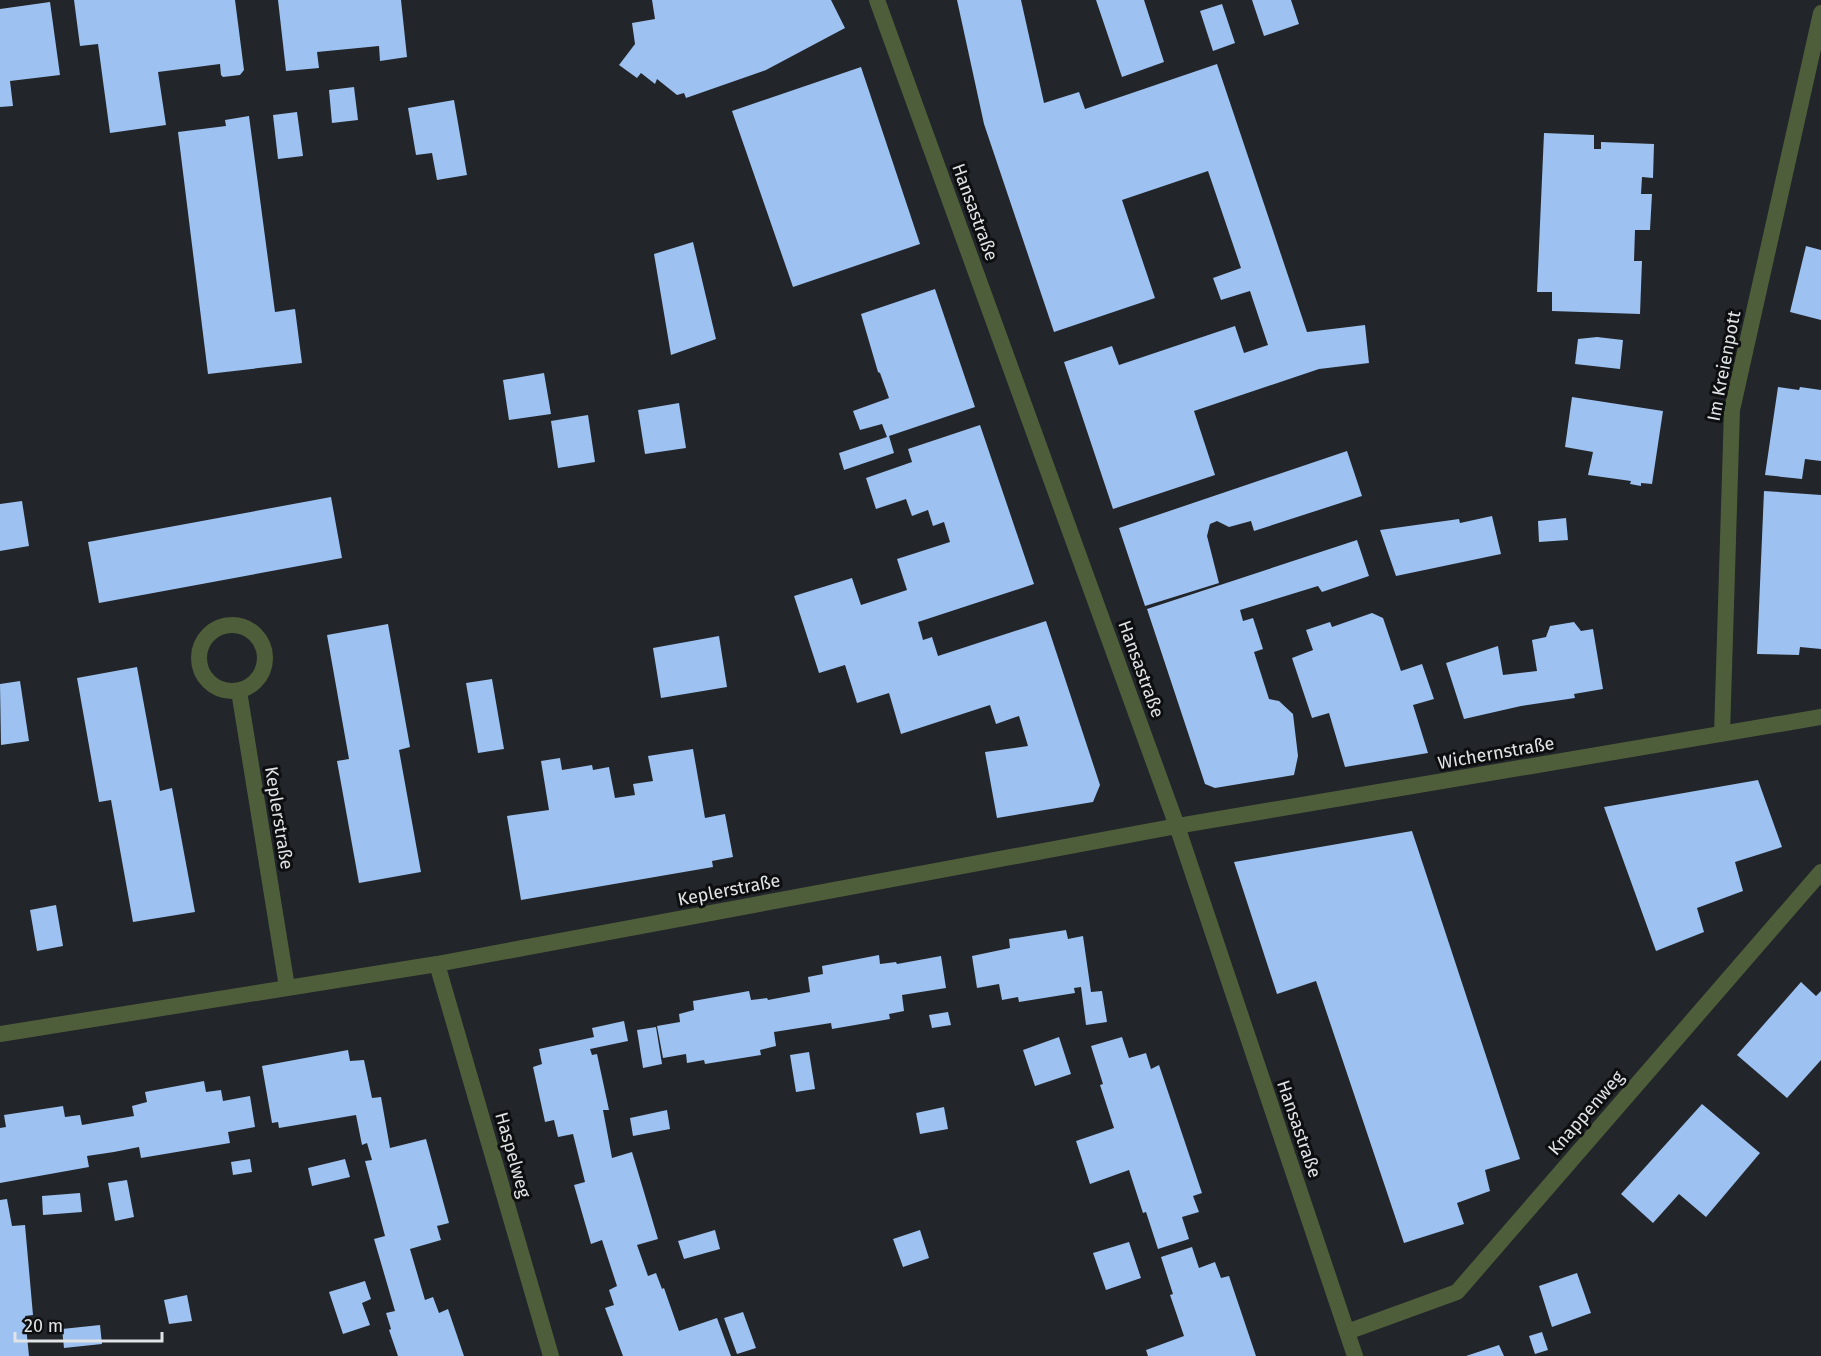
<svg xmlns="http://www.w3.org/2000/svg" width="1821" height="1356" viewBox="0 0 1821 1356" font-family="'Fira Sans',sans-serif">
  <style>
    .building { fill: #9dc1f0 }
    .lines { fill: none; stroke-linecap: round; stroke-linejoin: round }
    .minor { stroke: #4f5e3a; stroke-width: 16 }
    .labels { text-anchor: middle; stroke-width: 6; stroke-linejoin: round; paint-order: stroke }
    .street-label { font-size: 18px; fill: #e1e4e6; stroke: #0d0e10 }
  </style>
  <rect width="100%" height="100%" fill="#222529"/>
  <path class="building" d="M 74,0 L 235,0 L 244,70 L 240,75 L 223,77 L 221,75 L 220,64 L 158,72 L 166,125 L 110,133 L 98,44 L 80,46 Z
    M 278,0 L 401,0 L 407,57 L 380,61 L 379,46 L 317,52 L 319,68 L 286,71 Z
    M 652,0 L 831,0 L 845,28 L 766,70 L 686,98 L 684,93 L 677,95 L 657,79 L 655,84 L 641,73 L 637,78 L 619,65 L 635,44 L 632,23 L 655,19 Z
    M 957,0 L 1021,0 L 1044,103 L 1079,92 L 1085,109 L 1217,64 L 1307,332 L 1365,325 L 1369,363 L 1319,369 L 1194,411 L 1215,475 L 1113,509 L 1064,362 L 1112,346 L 1119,365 L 1235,326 L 1244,353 L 1268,345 L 1250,291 L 1221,300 L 1213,278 L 1241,268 L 1208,171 L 1122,200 L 1155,298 L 1054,332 L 984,124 Z
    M 1096,0 L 1144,0 L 1164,62 L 1122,77 Z
    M 1252,0 L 1291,0 L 1299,24 L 1264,36 Z
    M 50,2 L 60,75 L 10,81 L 13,106 L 0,107 L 0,9 Z
    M 1222,4 L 1235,43 L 1213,51 L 1200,11 Z
    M 861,67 L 920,244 L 793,287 L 732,111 Z
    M 354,87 L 358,120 L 332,123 L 329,90 Z
    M 454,100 L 467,175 L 437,180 L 432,153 L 416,155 L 408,108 Z
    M 297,112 L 303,156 L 278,159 L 273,115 Z
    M 249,116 L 275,312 L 295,309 L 302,363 L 208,374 L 178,132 L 226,126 L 225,120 Z
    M 1544,133 L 1594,135 L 1594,149 L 1601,149 L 1601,142 L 1654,144 L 1653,178 L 1642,177 L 1641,194 L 1652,194 L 1650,230 L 1635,230 L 1634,261 L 1642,261 L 1640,314 L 1552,311 L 1552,292 L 1537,292 Z
    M 693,242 L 716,339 L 671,355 L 654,254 Z
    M 1806,246 L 1821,250 L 1821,320 L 1790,312 Z
    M 935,289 L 975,407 L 889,436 L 894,453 L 844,470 L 839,453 L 887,437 L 882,424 L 860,430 L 853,411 L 889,398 L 880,373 L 878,372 L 861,314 Z
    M 1597,337 L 1623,340 L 1620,369 L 1575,364 L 1578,339 Z
    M 544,373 L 551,414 L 509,420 L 503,380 Z
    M 1778,387 L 1799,390 L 1800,387 L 1821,390 L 1821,461 L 1805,459 L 1802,479 L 1765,475 Z
    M 1572,397 L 1663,411 L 1652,484 L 1641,483 L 1641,486 L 1630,484 L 1631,481 L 1588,475 L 1593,452 L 1565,447 Z
    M 679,403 L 686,448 L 645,454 L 638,410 Z
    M 588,415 L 595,462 L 558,468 L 551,421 Z
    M 980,425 L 1034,584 L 918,622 L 923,640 L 932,637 L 938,656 L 1046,621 L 1100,785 L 1093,802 L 997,818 L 985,752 L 1028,746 L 1019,716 L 996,724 L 990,705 L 901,734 L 889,693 L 857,703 L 845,665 L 819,673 L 794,596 L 852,578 L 861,605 L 907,590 L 897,559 L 950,542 L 944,522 L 933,526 L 928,510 L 912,516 L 906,499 L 876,509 L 866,478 L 912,462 L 908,449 Z
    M 1347,451 L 1362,496 L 1254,531 L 1251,521 L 1229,527 L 1217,521 L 1210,524 L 1207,536 L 1219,583 L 1145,606 L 1119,528 Z
    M 1764,491 L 1821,495 L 1821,649 L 1800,647 L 1799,655 L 1757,654 Z
    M 331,497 L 342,558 L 99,603 L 88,542 Z
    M 22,501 L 29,546 L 0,551 L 0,504 Z
    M 1492,516 L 1501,554 L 1396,576 L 1380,530 L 1459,519 L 1460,523 Z
    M 1566,518 L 1568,540 L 1539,542 L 1538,521 Z
    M 1357,540 L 1369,576 L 1322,592 L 1318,586 L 1240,610 L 1243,621 L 1253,618 L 1263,649 L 1254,652 L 1269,699 L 1279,701 L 1293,714 L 1298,756 L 1294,775 L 1215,788 L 1205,784 L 1147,609 Z
    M 1372,613 L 1383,618 L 1401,671 L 1422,664 L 1434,699 L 1413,705 L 1428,753 L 1345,767 L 1329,713 L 1312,718 L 1292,658 L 1313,650 L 1306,630 L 1330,622 L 1332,627 Z
    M 1574,622 L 1581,631 L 1593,629 L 1603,689 L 1574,694 L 1575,698 L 1521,706 L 1464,719 L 1446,663 L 1498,646 L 1503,675 L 1537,671 L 1532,640 L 1546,637 L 1550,626 Z
    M 388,624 L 410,747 L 399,750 L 421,872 L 359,883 L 337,761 L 349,759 L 327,635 Z
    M 719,636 L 727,687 L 661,698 L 653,648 Z
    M 137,667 L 160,791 L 172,788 L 195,912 L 133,922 L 111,800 L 99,802 L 77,678 Z
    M 492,679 L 504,749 L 478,753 L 466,683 Z
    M 20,681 L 29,741 L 1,745 L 0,684 Z
    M 693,749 L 705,818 L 725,814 L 733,857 L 712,861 L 713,867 L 521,900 L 507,816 L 549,810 L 541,761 L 560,758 L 562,770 L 592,765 L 593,770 L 609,767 L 615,798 L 635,795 L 633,784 L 653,781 L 648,756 Z
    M 1758,780 L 1782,847 L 1735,862 L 1743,891 L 1697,908 L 1704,932 L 1656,951 L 1604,807 Z
    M 1412,831 L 1520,1159 L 1485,1170 L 1490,1191 L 1457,1203 L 1464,1224 L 1404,1243 L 1316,981 L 1277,994 L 1234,862 Z
    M 56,905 L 63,946 L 37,951 L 30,910 Z
    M 1066,930 L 1068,939 L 1083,936 L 1091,992 L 1102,991 L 1107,1022 L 1086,1025 L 1081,987 L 1074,988 L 1075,993 L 1019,1002 L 1018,997 L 1002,1000 L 999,984 L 977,988 L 972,956 L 1010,948 L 1009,939 Z
    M 879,955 L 880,964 L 896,962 L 897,964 L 941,956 L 946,988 L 902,995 L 904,1011 L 889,1014 L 890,1019 L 832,1029 L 831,1023 L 774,1032 L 776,1046 L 760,1050 L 761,1055 L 705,1064 L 704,1060 L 687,1063 L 686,1054 L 663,1058 L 657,1026 L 680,1022 L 679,1014 L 694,1010 L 693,1001 L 749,991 L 751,1000 L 767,998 L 768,1000 L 810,992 L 808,977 L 823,974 L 822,966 Z
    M 1801,982 L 1816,996 L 1821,991 L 1821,1060 L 1787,1098 L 1737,1055 Z
    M 948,1012 L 951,1025 L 932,1028 L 929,1015 Z
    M 624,1021 L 628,1041 L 590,1049 L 592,1055 L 597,1054 L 609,1110 L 603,1110 L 612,1158 L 632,1152 L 658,1239 L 637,1245 L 648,1276 L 656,1273 L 662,1289 L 664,1288 L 679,1331 L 717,1318 L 731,1356 L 623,1356 L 605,1308 L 614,1305 L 609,1290 L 617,1286 L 602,1240 L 591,1244 L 574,1185 L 585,1182 L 573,1134 L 558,1137 L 554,1120 L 545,1122 L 533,1067 L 542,1064 L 539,1049 L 594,1037 L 592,1028 Z
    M 656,1027 L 662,1064 L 643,1068 L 637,1030 Z
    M 1059,1037 L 1071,1074 L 1035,1086 L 1023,1050 Z
    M 1122,1037 L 1129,1058 L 1146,1053 L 1151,1069 L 1159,1065 L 1202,1193 L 1193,1196 L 1199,1212 L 1182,1217 L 1189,1239 L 1158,1249 L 1146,1212 L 1143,1213 L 1129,1170 L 1090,1184 L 1076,1141 L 1114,1128 L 1100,1085 L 1103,1084 L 1091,1046 Z
    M 348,1050 L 350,1061 L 364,1060 L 372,1098 L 381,1097 L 390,1148 L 426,1139 L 449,1223 L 437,1226 L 441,1240 L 410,1249 L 425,1300 L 433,1297 L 439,1313 L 448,1309 L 464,1356 L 398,1356 L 389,1330 L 391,1329 L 386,1313 L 395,1311 L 374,1239 L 385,1236 L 365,1161 L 372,1160 L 367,1143 L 362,1145 L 356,1115 L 279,1128 L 278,1122 L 272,1123 L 262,1066 Z
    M 809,1052 L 815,1089 L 796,1092 L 790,1055 Z
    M 204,1081 L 206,1092 L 221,1090 L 223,1101 L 250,1096 L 255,1127 L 228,1132 L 230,1143 L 141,1158 L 139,1147 L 114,1152 L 87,1156 L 89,1167 L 0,1183 L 0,1128 L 6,1127 L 4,1115 L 63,1106 L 65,1117 L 80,1115 L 82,1125 L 134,1116 L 132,1106 L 147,1102 L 145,1092 Z
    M 1702,1104 L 1760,1153 L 1706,1217 L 1679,1194 L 1653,1223 L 1621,1194 Z
    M 944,1107 L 948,1129 L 920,1134 L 916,1113 Z
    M 667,1110 L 670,1129 L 633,1136 L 630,1118 Z
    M 250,1159 L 252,1172 L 233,1175 L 231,1162 Z
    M 345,1159 L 350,1177 L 312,1186 L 308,1168 Z
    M 127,1180 L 134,1217 L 115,1221 L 108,1183 Z
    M 80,1193 L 82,1212 L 43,1215 L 42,1196 Z
    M 7,1199 L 12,1226 L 25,1225 L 33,1315 L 25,1316 L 29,1356 L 0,1356 L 0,1200 Z
    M 715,1230 L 720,1249 L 684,1259 L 678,1241 Z
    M 920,1230 L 929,1258 L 903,1267 L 893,1239 Z
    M 1129,1242 L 1141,1278 L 1106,1290 L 1093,1253 Z
    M 1192,1247 L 1199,1268 L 1215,1262 L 1221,1278 L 1229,1276 L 1256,1356 L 1148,1356 L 1146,1350 L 1184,1336 L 1170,1295 L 1173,1294 L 1161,1257 Z
    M 1577,1273 L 1591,1313 L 1552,1327 L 1539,1286 Z
    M 365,1281 L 371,1299 L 362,1303 L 370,1325 L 343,1334 L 329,1292 Z
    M 187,1295 L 192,1321 L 169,1324 L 164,1300 Z
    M 743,1312 L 756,1348 L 737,1354 L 724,1318 Z
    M 100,1325 L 102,1344 L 64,1348 L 62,1329 Z
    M 1542,1332 L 1548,1350 L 1535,1354 L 1529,1336 Z
    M 1499,1345 L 1504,1356 L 1466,1356 Z"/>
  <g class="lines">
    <path class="minor" d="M 877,0 L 1177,826 L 1355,1356
      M199 658a33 33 0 1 1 66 0a33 33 0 1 1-66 0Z
      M 239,691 L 287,987
      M 1722,734 L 1732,410 L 1821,13
      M 437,964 L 551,1356
      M 0,1034 L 437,964 L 1177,826 L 1821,717
      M 1347,1332 L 1457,1292 L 1821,872"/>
  </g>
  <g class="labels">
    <g class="street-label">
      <text transform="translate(975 212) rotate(70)" y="6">Hansastraße</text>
      <text transform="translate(1724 366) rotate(-79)" y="6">Im Kreienpott</text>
      <text transform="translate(1141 669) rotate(70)" y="6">Hansastraße</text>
      <text transform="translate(1496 753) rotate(-10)" y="6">Wichernstraße</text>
      <text transform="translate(279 818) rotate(81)" y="6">Keplerstraße</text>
      <text transform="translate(729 890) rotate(-11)" y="6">Keplerstraße</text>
      <text transform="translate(1586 1113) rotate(-49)" y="6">Knappenweg</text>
      <text transform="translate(1299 1129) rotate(71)" y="6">Hansastraße</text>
      <text transform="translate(513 1155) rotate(74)" y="6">Haspelweg</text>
    </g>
  </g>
  <path d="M15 1332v9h147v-9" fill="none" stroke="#e1e4e6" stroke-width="3"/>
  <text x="24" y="1332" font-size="18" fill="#e1e4e6" stroke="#0d0e10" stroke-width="4.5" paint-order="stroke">20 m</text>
</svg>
